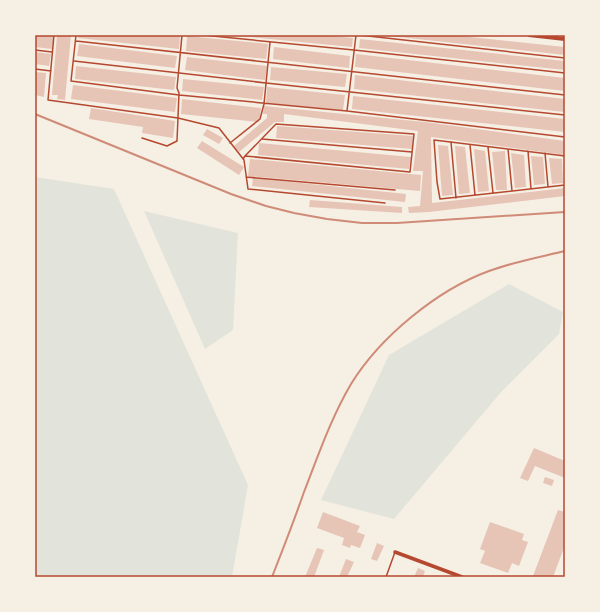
<svg xmlns="http://www.w3.org/2000/svg" width="600" height="612" viewBox="0 0 600 612" font-family="Commissioner,sans-serif">
  <style>
    .green { fill: #e2e4dc }
    .building { fill: #e6c5b7 }
    .lines { fill: none; stroke-linecap: round; stroke-linejoin: round }
    .service { stroke: #b5482f; stroke-width: 1.5 }
    .minor { stroke: #b5482f; stroke-width: 3.5 }
    .tertiary { stroke: #b5482f; stroke-width: 4 }
    .rail { stroke: #cf8b77; stroke-width: 2 }
    .neatline { fill: none; stroke: #b5482f; stroke-width: 1.5 }
  </style>
  <rect width="100%" height="100%" fill="#f6efe4"/>
  <path class="green" d="M 35,177 L 114,189 L 248,485 L 232,577 L 35,577 Z
    M 144,211 L 238,233 L 233,330 L 205,349 Z
    M 509,284 L 563,312 L 559,334 L 502,391 L 394,519 L 321,500 L 389,355 Z"/>
  <path class="building" d="M 35,35 L 54,36 L 52,49 L 35,47 Z
    M 57,35 L 71,35 L 65,100 L 57,99 L 58,95 L 52,95 Z
    M 79,35 L 180,35 L 179,49 L 78,38 Z
    M 240,35 L 321,35 L 353,38 L 352,47 L 240,36 Z
    M 389,35 L 452,35 L 565,47 L 565,55 L 389,36 Z
    M 187,36 L 268,44 L 266,59 L 186,51 Z
    M 360,39 L 565,61 L 565,70 L 359,48 Z
    M 79,44 L 177,56 L 175,68 L 77,56 Z
    M 274,47 L 350,56 L 349,68 L 273,59 Z
    M 35,52 L 51,54 L 49,66 L 35,64 Z
    M 356,54 L 565,78 L 565,91 L 355,67 Z
    M 187,57 L 267,66 L 265,80 L 185,70 Z
    M 76,66 L 176,77 L 174,90 L 75,79 Z
    M 271,67 L 347,74 L 345,87 L 270,80 Z
    M 35,72 L 46,73 L 44,97 L 35,95 Z
    M 355,75 L 565,99 L 565,112 L 354,89 Z
    M 183,79 L 264,87 L 262,100 L 182,91 Z
    M 73,85 L 177,98 L 175,112 L 71,99 Z
    M 267,87 L 345,95 L 343,110 L 266,103 Z
    M 353,96 L 565,119 L 565,132 L 352,109 Z
    M 182,99 L 261,108 L 259,122 L 181,114 Z
    M 264,106 L 425,122 L 565,141 L 565,155 L 431,137 L 432,203 L 565,188 L 565,196 L 429,212 L 409,213 L 408,207 L 420,206 L 423,171 L 413,171 L 418,131 L 284,114 L 284,122 L 275,122 L 239,152 L 234,146 L 267,118 L 267,114 L 263,114 Z
    M 91,108 L 175,121 L 173,138 L 142,133 L 143,127 L 89,119 Z
    M 277,126 L 413,136 L 412,149 L 276,138 Z
    M 207,129 L 223,138 L 219,144 L 203,135 Z
    M 202,141 L 244,167 L 239,175 L 197,148 Z
    M 259,143 L 411,157 L 409,169 L 258,155 Z
    M 438,145 L 448,146 L 453,195 L 442,196 Z
    M 455,146 L 465,147 L 470,193 L 459,194 Z
    M 474,149 L 485,151 L 489,191 L 478,192 Z
    M 505,151 L 507,190 L 496,190 L 492,152 Z
    M 511,153 L 524,155 L 526,187 L 515,188 Z
    M 531,156 L 543,157 L 545,184 L 534,185 Z
    M 549,158 L 562,159 L 563,183 L 552,184 Z
    M 250,159 L 421,175 L 420,191 L 248,176 Z
    M 253,178 L 406,194 L 405,202 L 252,186 Z
    M 310,200 L 402,207 L 402,213 L 309,207 Z
    M 534,448 L 565,461 L 565,478 L 535,466 L 528,481 L 520,478 Z
    M 545,477 L 554,480 L 552,486 L 543,483 Z
    M 558,510 L 565,512 L 565,545 L 553,577 L 535,577 L 533,576 Z
    M 323,512 L 360,526 L 357,532 L 365,535 L 360,548 L 351,545 L 350,548 L 342,545 L 344,538 L 317,528 Z
    M 490,522 L 524,534 L 522,540 L 528,542 L 519,566 L 512,563 L 508,573 L 480,563 L 485,551 L 480,549 Z
    M 377,543 L 384,546 L 377,561 L 371,559 Z
    M 317,548 L 324,550 L 314,577 L 305,577 Z
    M 346,559 L 354,562 L 347,577 L 339,577 Z
    M 418,568 L 425,571 L 423,577 L 414,577 Z"/>
  <g class="lines">
    <path class="service" d="M 54,35 L 48,100 L 178,118 L 219,128 L 244,160 L 248,189 L 385,203
      M 76,35 L 71,81 L 179,95 L 347,111 L 565,137
      M 202,35 L 354,50 L 565,73
      M 359,35 L 565,58
      M 76,41 L 565,95
      M 35,50 L 52,52
      M 74,61 L 266,83 L 565,115
      M 35,69 L 51,71
      M 347,111 L 356,35
      M 142,138 L 167,146 L 177,141 L 179,93 L 177,88 L 182,35
      M 262,139 L 412,152
      M 451,142 L 456,198
      M 230,143 L 260,119 L 264,104 L 270,42
      M 470,145 L 475,195
      M 488,147 L 493,193
      M 508,149 L 512,191
      M 528,151 L 531,189
      M 545,153 L 548,187
      M 565,156 L 434,140 L 437,182 L 440,199 L 565,185
      M 243,159 L 245,156 L 276,124 L 414,134 L 410,172 L 245,156
      M 246,177 L 395,190
      M 386,577 L 395,552"/>
    <path class="minor" d="M 395,552 L 462,577"/>
    <path class="tertiary" d="M 529,35 L 565,39"/>
    <path class="rail" d="M 35,114 L 231,194 L 266,206 L 294,213 L 327,219 L 362,223 L 397,223 L 565,212
      M 272,577 C 283,549 294,521 304,492 C 318,456 331,418 351,384 C 380,337 437,290 489,271 C 513,262 540,257 565,251"/>
  </g>
  <rect width="600" height="612" fill="none" stroke="#f6efe4" stroke-width="72"/>
  <rect x="36" y="36" width="528" height="540" class="neatline"/>
</svg>
